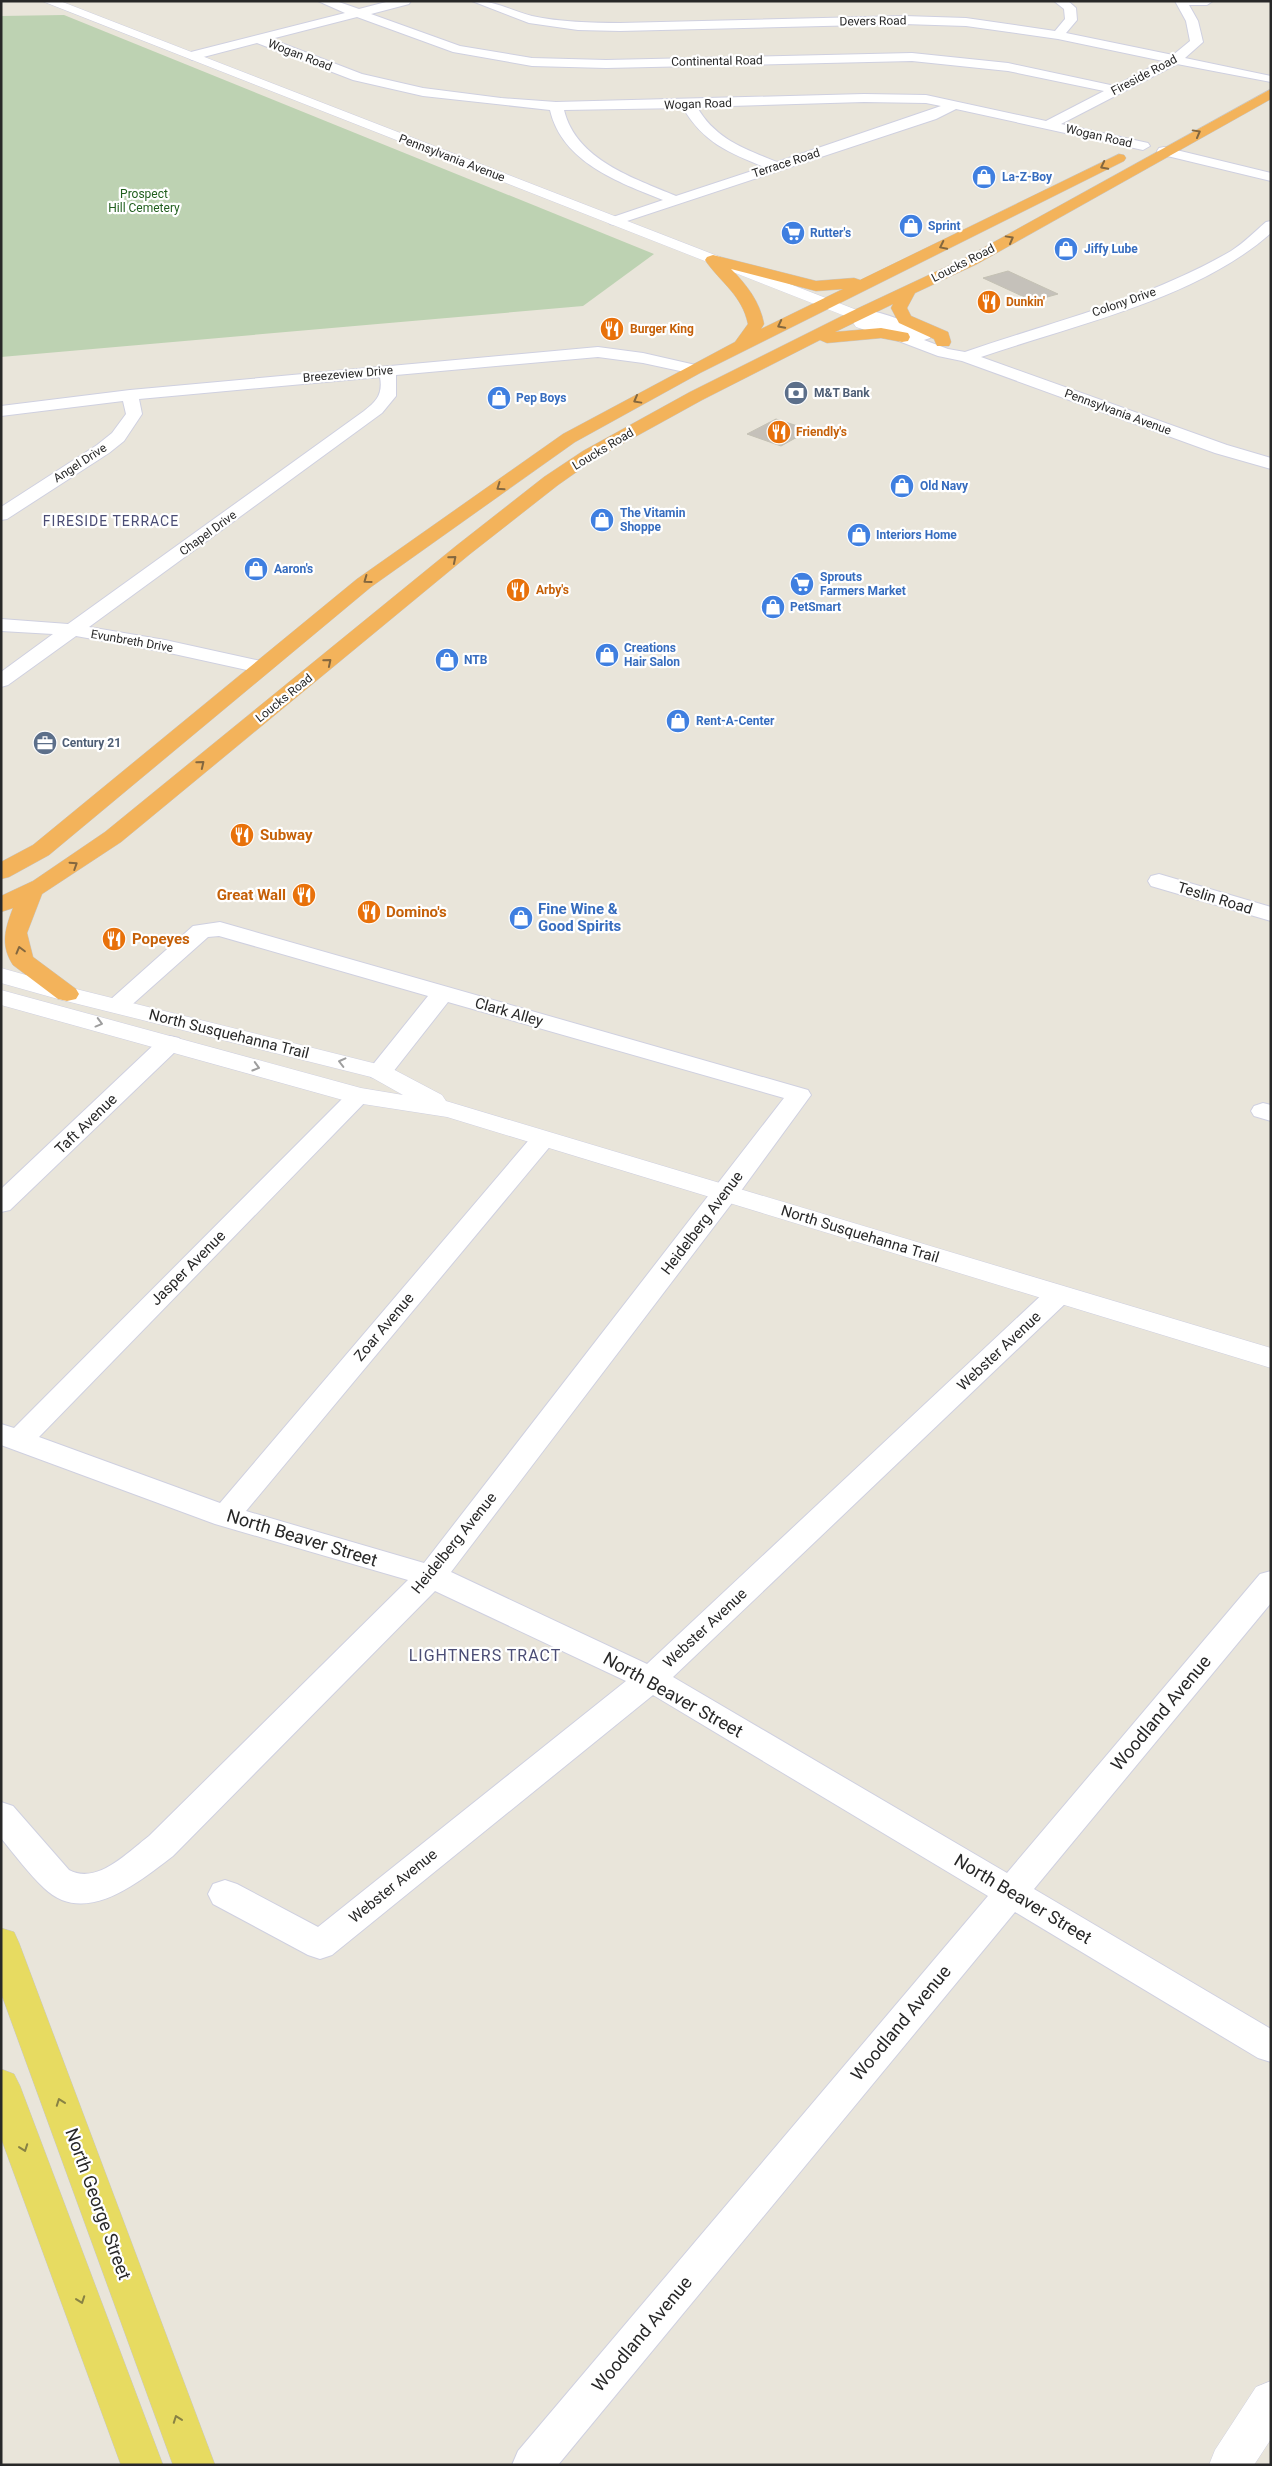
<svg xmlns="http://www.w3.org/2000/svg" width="1272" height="2466" viewBox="0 0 1272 2466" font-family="Roboto,sans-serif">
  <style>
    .cemetery { fill: #bdd2b2 }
    .building { fill: #c5c1ba; stroke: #c4c1b4 }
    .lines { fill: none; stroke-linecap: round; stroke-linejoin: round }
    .street-casing { stroke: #cfd0e0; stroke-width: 2 }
    .secondary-casing { stroke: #cfd0e0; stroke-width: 1 }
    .primary-casing { stroke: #c7c7c7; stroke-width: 1 }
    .highway-casing { stroke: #c7c7c7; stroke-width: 1 }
    .street { fill: #fff; fill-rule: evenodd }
    .secondary { fill: #fff; fill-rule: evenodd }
    .primary { fill: #e7db61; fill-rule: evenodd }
    .highway { fill: #f3b35b; fill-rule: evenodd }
    .oneway { stroke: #83673f }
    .oneway2 { stroke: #9e9e9e }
    .oneway3 { stroke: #888244 }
    .labels { text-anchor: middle; stroke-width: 4.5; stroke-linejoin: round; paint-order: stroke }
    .far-street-label { font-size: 12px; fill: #282828; stroke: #fff }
    .far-shop-label { font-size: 12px; font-weight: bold; fill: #366cbe; stroke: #fff; text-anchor: start }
    .far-park-label { font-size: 12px; fill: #215f1e; stroke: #fff }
    .far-food-label { font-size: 12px; font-weight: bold; fill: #c56008; stroke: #fff; text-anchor: start }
    .far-service-label { font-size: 12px; font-weight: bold; fill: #4e5e75; stroke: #fff; text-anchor: start }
    .far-neighbourhood-label { font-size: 14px; letter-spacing: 1px; fill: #4b4d75; stroke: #fff }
    .food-label { font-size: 15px; font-weight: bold; fill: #c56008; stroke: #fff; text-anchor: start }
    .street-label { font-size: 15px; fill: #282828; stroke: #fff }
    .shop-label { font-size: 15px; font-weight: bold; fill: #366cbe; stroke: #fff; text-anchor: start }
    .neighbourhood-label { font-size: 16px; letter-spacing: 1px; fill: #4b4d75; stroke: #fff }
    .near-street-label { font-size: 18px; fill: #282828; stroke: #fff }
  </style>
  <rect width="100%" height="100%" fill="#e9e5da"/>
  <path class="cemetery" d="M 64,15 L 654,254 L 583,306 L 1,357 L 1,16 Z"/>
  <path class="building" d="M 1008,271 L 1058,294 L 1033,301 L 983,278 Z
    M 776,419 L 810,430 L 781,446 L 747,434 Z"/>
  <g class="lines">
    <g class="street-casing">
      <path id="street" d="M 318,1 L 336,1 L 359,9 L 390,1 L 411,1 L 409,4 L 371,14 L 460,46 L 532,58 L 606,60 L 912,53 L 1008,63 L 1115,86 L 1163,61 L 1058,39 L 966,26 L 904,24 L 620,31 L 578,30 L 529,23 L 472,1 C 497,1 509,10 532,16 C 560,22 591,23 620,23 L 904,16 L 966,18 L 1055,31 L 1065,19 L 1064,9 L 1054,1 L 1068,1 L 1076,8 L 1077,20 L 1066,33 L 1173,55 L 1190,41 L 1186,21 L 1175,1 L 1213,1 L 1207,5 L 1189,5 L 1198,21 L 1203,42 L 1185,58 L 1271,76 L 1271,82 L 1177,64 L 1061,124 L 1148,143 L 1150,146 L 1143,150 L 956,109 L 936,119 L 615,225 L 610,224 L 608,221 L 610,218 L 663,200 C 618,182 562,162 550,110 L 423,96 L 353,80 L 257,43 L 192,60 L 186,56 L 187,53 L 345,13 ZM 357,17 L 453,52 L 532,66 L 606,68 L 912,61 L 1008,71 L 1104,91 L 1046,121 L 926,95 L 864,94 L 556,102 L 501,98 L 423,88 L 362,74 L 271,39 ZM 864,102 L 926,103 L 941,106 L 777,162 C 745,149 715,139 697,107 ZM 683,108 C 704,143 728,152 764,167 L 676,196 C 634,178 576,160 564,110 Z
        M 1164,147 L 1271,173 L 1271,181 L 1159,154 L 1157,151 L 1159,148 Z
        M 1271,221 L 1271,233 C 1197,299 1074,325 981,357 L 1227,445 L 1271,458 L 1271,469 L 1215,453 L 962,361 L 938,356 L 896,340 L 894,337 L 896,334 L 903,333 L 873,321 L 850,318 L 848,315 C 859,299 915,326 930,332 L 932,335 L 930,338 L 924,340 L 948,349 L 965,352 C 1054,321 1149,299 1231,251 C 1244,243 1254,232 1266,222 Z
        M 598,347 L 643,353 L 700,366 L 702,369 L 700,372 L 694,374 L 643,363 L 598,357 L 396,375 L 396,396 L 382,413 L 89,627 L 165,640 L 261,661 L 268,663 L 271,667 L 268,671 L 261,673 L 165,652 L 76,636 L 8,685 L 1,687 L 1,672 L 53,634 L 1,631 L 1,619 L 68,624 L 364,411 C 377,401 383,394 380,377 L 139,399 L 142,414 L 124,441 L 109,453 L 7,519 L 1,520 L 1,507 L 97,445 L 112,433 L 126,414 L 123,401 L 1,416 L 1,406 L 130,390 Z
        M 1159,874 L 1271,907 L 1271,921 L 1151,886 L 1148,881 L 1151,876 Z
        M 220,922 L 808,1090 L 811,1095 L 735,1199 L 451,1572 L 647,1664 L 1048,1289 L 1058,1286 L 1068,1289 L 1071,1295 L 1068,1301 L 673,1677 L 1007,1873 L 1260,1574 L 1271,1571 L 1271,1603 L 1034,1889 L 1271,2029 L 1271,2062 L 1258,2058 L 1015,1912 L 558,2465 L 512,2465 L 518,2451 L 988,1896 L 653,1695 L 332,1955 L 320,1959 L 308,1955 L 213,1904 L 208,1894 L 213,1884 L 225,1880 L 237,1884 L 318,1927 L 626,1681 L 435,1591 L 173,1856 C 140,1881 85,1928 44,1888 C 28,1873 15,1855 1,1838 L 1,1802 L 13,1806 L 69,1870 C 97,1885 127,1853 149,1836 L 408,1580 L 215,1524 L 1,1445 L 1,1424 L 14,1428 L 350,1091 L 359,1089 L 368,1091 L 371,1096 L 39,1437 L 220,1503 L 534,1134 L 543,1131 L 552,1134 L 556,1139 L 552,1144 L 246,1511 L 424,1563 L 784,1098 L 448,1002 L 389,1077 L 380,1079 L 371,1077 L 368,1072 L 371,1067 L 428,996 L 219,936 L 208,937 L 126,1010 L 118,1012 L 110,1010 L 106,1005 L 110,1000 L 193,926 Z
        M 170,1036 L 179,1038 L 182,1043 L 179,1048 L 10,1210 L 1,1212 L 1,1189 L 161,1038 Z
        M 1263,1103 L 1271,1105 L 1271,1121 L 1254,1116 L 1251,1111 L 1254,1106 Z"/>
    </g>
    <g class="secondary-casing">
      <path id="secondary" d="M 42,1 L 60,1 L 862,312 L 868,319 L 908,333 L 910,337 L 908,341 L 902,342 L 856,327 L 850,318 Z
        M 1,968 L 76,989 L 389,1067 L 442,1095 L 446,1101 L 1271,1348 L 1271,1368 L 447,1117 L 350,1102 L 1,1005 L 1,990 L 361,1088 L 403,1095 L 371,1077 L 58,999 L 1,983 Z
        M 1271,2381 L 1271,2439 L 1254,2465 L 1209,2465 L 1215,2450 L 1256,2387 Z"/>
    </g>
    <g class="primary-casing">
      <path id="primary" d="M 1,1928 L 14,1932 L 19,1943 L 215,2465 L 173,2465 L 1,1993 Z
        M 1,2069 L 14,2074 L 20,2086 L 163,2465 L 121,2465 L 1,2138 Z"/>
    </g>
    <g class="highway-casing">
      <path id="highway" d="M 1271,89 L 1271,99 L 977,264 L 915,293 L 907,308 L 911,316 L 948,332 L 951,342 L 949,346 L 937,346 L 934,339 L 899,323 L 891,308 L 893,304 L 835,332 L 881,328 L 908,333 L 910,337 L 908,341 L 902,342 L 881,338 L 827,343 L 820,340 L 702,400 L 595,459 L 558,485 L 470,554 L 121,842 L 42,894 L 27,933 L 33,957 L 76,989 L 79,994 L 76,999 L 67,1001 L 58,999 L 13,965 C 0,945 5,929 13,908 L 1,912 L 1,896 L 33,881 L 105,832 L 456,546 L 544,477 L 583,451 L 690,392 L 850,312 L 965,258 Z
        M 1119,154 L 1124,155 L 1126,158 L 1124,161 L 700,373 L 575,442 L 371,587 L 49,855 L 9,877 L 1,879 L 1,862 L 33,845 L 357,579 L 563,434 L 735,342 L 748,324 C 742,295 721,283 705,260 L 707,257 L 713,255 L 816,281 L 854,278 L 860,280 ZM 731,269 L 816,291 L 843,289 L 761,329 L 764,324 C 760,302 747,285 731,269 Z"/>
    </g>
    <use href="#street" class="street"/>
    <use href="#secondary" class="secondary"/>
    <use href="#primary" class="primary"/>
    <use href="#highway" class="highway"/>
  </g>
  <defs><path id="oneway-chevron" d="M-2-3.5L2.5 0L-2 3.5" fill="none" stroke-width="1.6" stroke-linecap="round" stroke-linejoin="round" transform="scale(1.25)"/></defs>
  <g class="oneway">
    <use href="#oneway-chevron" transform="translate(1197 133) rotate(-29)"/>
    <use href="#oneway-chevron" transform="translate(1104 166) rotate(153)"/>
    <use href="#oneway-chevron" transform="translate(1010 239) rotate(-29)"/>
    <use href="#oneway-chevron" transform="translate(943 246) rotate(154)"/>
    <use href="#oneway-chevron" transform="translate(781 325) rotate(153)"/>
    <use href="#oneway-chevron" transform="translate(637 400) rotate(151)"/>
    <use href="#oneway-chevron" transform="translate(500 487) rotate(145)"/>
    <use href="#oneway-chevron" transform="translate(453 559) rotate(-40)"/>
    <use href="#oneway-chevron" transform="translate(367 580) rotate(144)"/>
    <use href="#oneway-chevron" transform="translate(328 662) rotate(-40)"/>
    <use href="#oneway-chevron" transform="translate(201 764) rotate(-39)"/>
    <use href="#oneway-chevron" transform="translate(74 865) rotate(-33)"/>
    <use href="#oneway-chevron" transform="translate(20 950) rotate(-105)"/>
  </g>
  <g class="oneway2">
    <use href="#oneway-chevron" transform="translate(99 1023) rotate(15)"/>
    <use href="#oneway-chevron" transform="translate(342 1062) rotate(-166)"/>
    <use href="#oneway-chevron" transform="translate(256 1067) rotate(16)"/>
  </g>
  <g class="oneway3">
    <use href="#oneway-chevron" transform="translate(60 2102) rotate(-110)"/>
    <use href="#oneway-chevron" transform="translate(24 2148) rotate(70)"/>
    <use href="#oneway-chevron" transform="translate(81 2300) rotate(70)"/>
    <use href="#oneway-chevron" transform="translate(177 2419) rotate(-110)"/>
  </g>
  <defs>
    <g id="shop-disc" transform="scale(1.25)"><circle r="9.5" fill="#3f7fe0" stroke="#fff"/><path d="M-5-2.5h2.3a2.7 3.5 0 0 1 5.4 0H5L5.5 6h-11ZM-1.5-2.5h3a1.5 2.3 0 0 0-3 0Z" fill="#fff"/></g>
    <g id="supermarket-disc" transform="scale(1.25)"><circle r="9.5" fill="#3f7fe0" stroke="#fff"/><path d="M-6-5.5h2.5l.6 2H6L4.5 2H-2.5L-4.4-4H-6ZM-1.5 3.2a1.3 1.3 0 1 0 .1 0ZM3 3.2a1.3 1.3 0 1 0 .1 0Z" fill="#fff"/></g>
    <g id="restaurant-disc" transform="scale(1.25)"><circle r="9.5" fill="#e8710a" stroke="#fff"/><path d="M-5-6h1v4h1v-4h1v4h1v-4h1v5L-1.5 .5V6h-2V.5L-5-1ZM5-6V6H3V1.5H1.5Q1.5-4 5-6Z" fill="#fff"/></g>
    <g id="bank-disc" transform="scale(1.25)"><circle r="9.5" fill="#5c6f8a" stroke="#fff"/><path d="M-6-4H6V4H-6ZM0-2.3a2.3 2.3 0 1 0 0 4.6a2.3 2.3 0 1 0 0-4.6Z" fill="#fff"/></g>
    <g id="office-disc" transform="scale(1.25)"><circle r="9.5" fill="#5c6f8a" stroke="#fff"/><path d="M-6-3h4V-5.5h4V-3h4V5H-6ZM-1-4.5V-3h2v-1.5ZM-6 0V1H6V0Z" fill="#fff"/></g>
  </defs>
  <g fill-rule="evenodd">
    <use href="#shop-disc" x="984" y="177"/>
    <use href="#shop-disc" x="911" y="226"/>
    <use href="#supermarket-disc" x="793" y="233"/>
    <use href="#shop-disc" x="1066" y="249"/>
    <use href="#restaurant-disc" x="989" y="302"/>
    <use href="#restaurant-disc" x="612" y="329"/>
    <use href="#bank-disc" x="796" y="393"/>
    <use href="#shop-disc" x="499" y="398"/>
    <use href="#restaurant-disc" x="779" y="432"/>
    <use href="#shop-disc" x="902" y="486"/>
    <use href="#shop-disc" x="602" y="520"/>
    <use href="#shop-disc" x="859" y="535"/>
    <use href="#shop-disc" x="256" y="569"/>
    <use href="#supermarket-disc" x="802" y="584"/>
    <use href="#restaurant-disc" x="518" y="590"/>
    <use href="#shop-disc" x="773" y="607"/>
    <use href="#shop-disc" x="607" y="655"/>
    <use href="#shop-disc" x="447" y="660"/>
    <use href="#shop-disc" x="678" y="721"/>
    <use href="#office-disc" x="45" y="743"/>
    <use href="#restaurant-disc" x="242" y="835"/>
    <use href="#restaurant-disc" x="304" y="895"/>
    <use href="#restaurant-disc" x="369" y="912"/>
    <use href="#shop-disc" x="521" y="918"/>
    <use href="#restaurant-disc" x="114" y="939"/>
  </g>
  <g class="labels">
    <g class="far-street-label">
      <text transform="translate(873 21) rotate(-1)" y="4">Devers Road</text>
      <text transform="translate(300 55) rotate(21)" y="4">Wogan Road</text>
      <text transform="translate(717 61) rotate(-1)" y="4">Continental Road</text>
      <text transform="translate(1144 75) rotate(-28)" y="4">Fireside Road</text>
      <text transform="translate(698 104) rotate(-2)" y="4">Wogan Road</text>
      <text transform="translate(1099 136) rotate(13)" y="4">Wogan Road</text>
      <text transform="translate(452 158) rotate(21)" y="4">Pennsylvania Avenue</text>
      <text transform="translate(786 163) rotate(-18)" y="4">Terrace Road</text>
      <text transform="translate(963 263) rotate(-27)" y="4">Loucks Road</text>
      <text transform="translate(1124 302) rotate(-19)" y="4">Colony Drive</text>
      <text transform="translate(348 374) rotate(-5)" y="4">Breezeview Drive</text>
      <text transform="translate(1118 412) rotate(20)" y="4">Pennsylvania Avenue</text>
      <text transform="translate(603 449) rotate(-31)" y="4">Loucks Road</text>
      <text transform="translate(80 463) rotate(-33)" y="4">Angel Drive</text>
      <text transform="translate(208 533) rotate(-36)" y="4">Chapel Drive</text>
      <text transform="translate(132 641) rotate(10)" y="4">Evunbreth Drive</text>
      <text transform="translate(284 698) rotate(-39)" y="4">Loucks Road</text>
    </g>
    <g class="far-shop-label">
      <text x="1002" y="181">La-Z-Boy</text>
      <text x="928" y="230">Sprint</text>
      <text x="810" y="237">Rutter's</text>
      <text x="1084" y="253">Jiffy Lube</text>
      <text x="516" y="402">Pep Boys</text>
      <text x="920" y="490">Old Navy</text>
      <text x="620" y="517">The Vitamin<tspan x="620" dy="14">Shoppe</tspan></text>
      <text x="876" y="539">Interiors Home</text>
      <text x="274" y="573">Aaron's</text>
      <text x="820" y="581">Sprouts<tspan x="820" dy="14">Farmers Market</tspan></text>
      <text x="790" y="611">PetSmart</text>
      <text x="624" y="652">Creations<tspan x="624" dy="14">Hair Salon</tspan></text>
      <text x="464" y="664">NTB</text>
      <text x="696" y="725">Rent-A-Center</text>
    </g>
    <g class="far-park-label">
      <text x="144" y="198">Prospect<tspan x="144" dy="14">Hill Cemetery</tspan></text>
    </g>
    <g class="far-food-label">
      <text x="1006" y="306">Dunkin'</text>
      <text x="630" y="333">Burger King</text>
      <text x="796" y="436">Friendly's</text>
      <text x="536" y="594">Arby's</text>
    </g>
    <g class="far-service-label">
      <text x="814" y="397">M&amp;T Bank</text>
      <text x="62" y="747">Century 21</text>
    </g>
    <g class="far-neighbourhood-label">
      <text x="111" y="526">FIRESIDE TERRACE</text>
    </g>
    <g class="food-label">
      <text x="260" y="840">Subway</text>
      <text x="286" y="900" text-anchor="end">Great Wall</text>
      <text x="386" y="917">Domino's</text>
      <text x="132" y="944">Popeyes</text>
    </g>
    <g class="street-label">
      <text transform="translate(1215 898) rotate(17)" y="5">Teslin Road</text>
      <text transform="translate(509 1012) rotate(16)" y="5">Clark Alley</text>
      <text transform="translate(229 1034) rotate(14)" y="5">North Susquehanna Trail</text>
      <text transform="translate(86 1124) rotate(-44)" y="5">Taft Avenue</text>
      <text transform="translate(702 1223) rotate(-53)" y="5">Heidelberg Avenue</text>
      <text transform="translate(860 1234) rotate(17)" y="5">North Susquehanna Trail</text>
      <text transform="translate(188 1268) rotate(-45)" y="5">Jasper Avenue</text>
      <text transform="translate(384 1327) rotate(-50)" y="5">Zoar Avenue</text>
      <text transform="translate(999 1351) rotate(-43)" y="5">Webster Avenue</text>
      <text transform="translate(454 1543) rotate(-51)" y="5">Heidelberg Avenue</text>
      <text transform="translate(705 1628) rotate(-43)" y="5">Webster Avenue</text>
      <text transform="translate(393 1886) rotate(-39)" y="5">Webster Avenue</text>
    </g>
    <g class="shop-label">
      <text x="538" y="914">Fine Wine &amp;<tspan x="538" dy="17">Good Spirits</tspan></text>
    </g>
    <g class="neighbourhood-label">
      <text x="485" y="1661">LIGHTNERS TRACT</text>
    </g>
    <g class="near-street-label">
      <text transform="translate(302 1538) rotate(17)" y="6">North Beaver Street</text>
      <text transform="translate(673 1695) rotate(29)" y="6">North Beaver Street</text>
      <text transform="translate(1161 1713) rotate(-50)" y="6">Woodland Avenue</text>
      <text transform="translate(1023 1899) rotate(31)" y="6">North Beaver Street</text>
      <text transform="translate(901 2023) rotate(-50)" y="6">Woodland Avenue</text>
      <text transform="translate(98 2204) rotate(70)" y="6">North George Street</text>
      <text transform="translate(642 2334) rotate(-50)" y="6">Woodland Avenue</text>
    </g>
  </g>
  <rect width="1272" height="2466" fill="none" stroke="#282828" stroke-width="5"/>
</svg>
